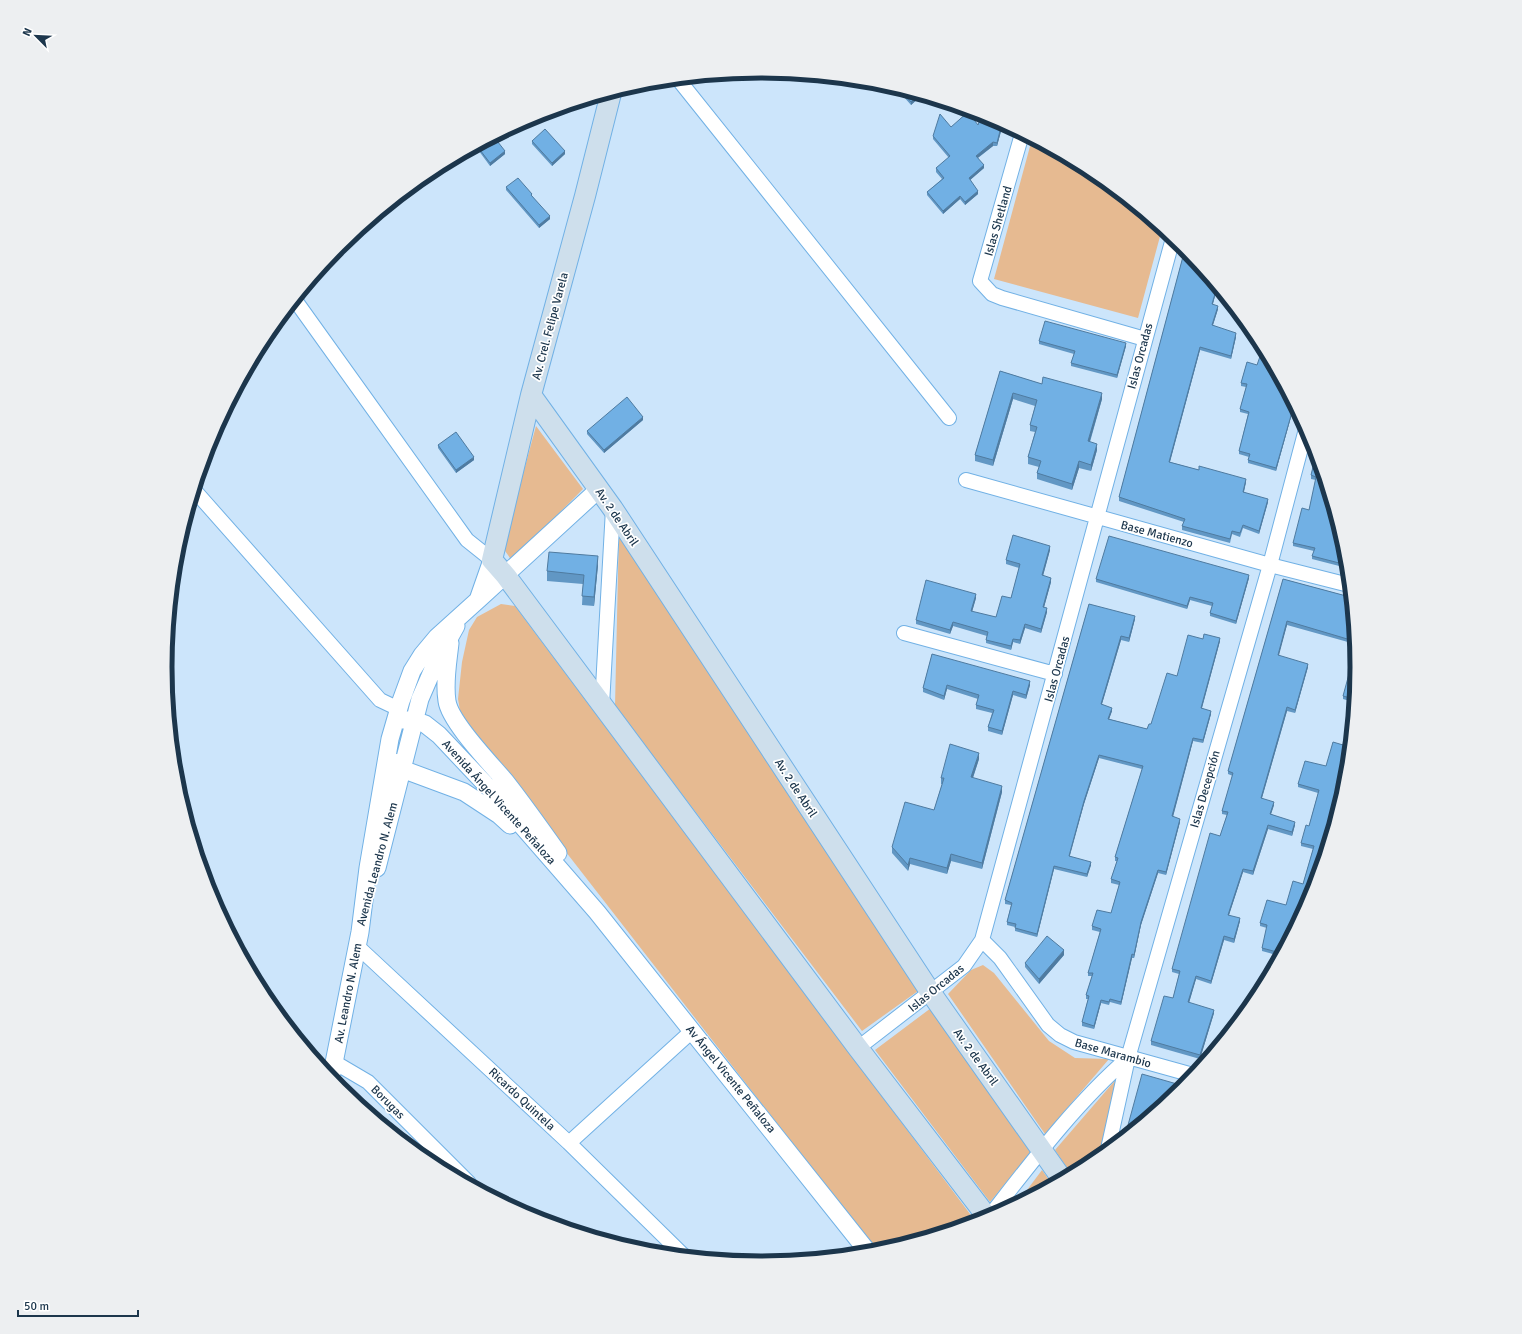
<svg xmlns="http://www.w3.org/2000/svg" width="1522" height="1334" viewBox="0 0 1522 1334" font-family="Signika,sans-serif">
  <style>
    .green { fill: #e6ba91 }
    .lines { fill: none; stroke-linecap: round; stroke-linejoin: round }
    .minor-casing { stroke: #71b1e5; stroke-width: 16 }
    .tertiary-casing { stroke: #71b1e5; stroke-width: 19 }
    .secondary-casing { stroke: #71b1e5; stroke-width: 22 }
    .minor { stroke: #fff; stroke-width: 14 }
    .tertiary { stroke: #fff; stroke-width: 17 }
    .secondary { stroke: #cedfec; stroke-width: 20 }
    .wall { fill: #6197c4 }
    .shaded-wall { fill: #4f7ba0 }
    .building { fill: #71b0e4; stroke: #4f7ba0 }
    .labels { text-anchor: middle; stroke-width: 3.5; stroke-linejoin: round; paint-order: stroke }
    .street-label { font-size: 12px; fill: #1c364c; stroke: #fff }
    .rim { fill: none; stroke: #1c364c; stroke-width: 5 }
  </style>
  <rect width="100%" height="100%" fill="#cce5fb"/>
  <path class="green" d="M 1032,139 L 1092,172 L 1162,229 L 1138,318 L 994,279 Z
    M 536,426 L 583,489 L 512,561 L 503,548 Z
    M 619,530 L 918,991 L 862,1031 L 615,706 Z
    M 501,604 L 515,606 L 976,1222 L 877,1252 L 503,771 L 461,716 L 458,699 L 462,662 L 469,630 L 477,617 Z
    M 983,965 L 994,973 L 1049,1041 L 1075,1058 L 1109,1059 L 1045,1134 L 948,994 L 971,970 Z
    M 931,1008 L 1031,1152 L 990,1202 L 875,1050 Z
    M 1118,1077 L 1099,1157 L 1092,1163 L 1071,1174 L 1055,1150 Z
    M 1042,1170 L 1052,1184 L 1018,1202 Z"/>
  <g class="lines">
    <g class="minor-casing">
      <path id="minor" d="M 678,79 L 949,418
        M 1022,134 L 980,281 L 992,294 L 1002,298 L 1145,339
        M 295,300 L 467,540 L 492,560
        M 966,480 L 1270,565 L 1349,585
        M 195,491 L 380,700 L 399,709
        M 904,633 L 1055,674
        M 602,705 L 613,509
        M 982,940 L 1000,958 L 1048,1025 L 1060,1035 L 1074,1042 L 1193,1075
        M 357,946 L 569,1143 L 683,1255
        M 858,1048 L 964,966 L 982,940 L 1173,238
        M 334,1062 L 368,1082 L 469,1183
        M 569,1143 L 692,1031
        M 1108,1149 L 1128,1058 L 1270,565 L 1306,429
        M 988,1218 C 1031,1163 1076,1103 1128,1058"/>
    </g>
    <g class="tertiary-casing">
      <path id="tertiary" d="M 478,600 L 599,489
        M 450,643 C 448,662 444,682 447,701 C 450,722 491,764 506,782 C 524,805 541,829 558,853
        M 395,722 L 400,720 L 414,720 L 425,724 L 439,735 L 489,788 L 597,912 L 868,1252
        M 394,762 L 397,767 L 402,769 L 464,792 L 499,815 L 510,825
        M 377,868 L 420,699 L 436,662 L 456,626
        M 331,1078 L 360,932 L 368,868 L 390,739 L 401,701 L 412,671 L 422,655 L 437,637 L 478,600 L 492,560"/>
    </g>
    <g class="secondary-casing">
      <path id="secondary" d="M 611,93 L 585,196 L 531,395 L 492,560 L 506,576 L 858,1048 L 988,1218
        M 531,395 L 613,509 L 931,993 L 1062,1179"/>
    </g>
    <use href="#minor" class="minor"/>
    <use href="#tertiary" class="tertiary"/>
    <use href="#secondary" class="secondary"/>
  </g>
  <path class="wall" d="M 896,88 L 921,96 L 911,105 Z
    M 1003,124 L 997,146 L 993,146 L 978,158 L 984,168 L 970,180 L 978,194 L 965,205 L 960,199 L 943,214 L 927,195 L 927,192 L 942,179 L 936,172 L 936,168 L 949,158 L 933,139 L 933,136 L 978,125 Z
    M 494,137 L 505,154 L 490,166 L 476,147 Z
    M 532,141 L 565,154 L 552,166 L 532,144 Z
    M 506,187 L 532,196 L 550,219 L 539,228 L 506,190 Z
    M 1185,249 L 1217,288 L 1213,304 L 1218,309 L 1213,325 L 1236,337 L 1231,359 L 1200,350 L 1170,462 L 1199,470 L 1246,482 L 1244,492 L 1268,502 L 1259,534 L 1243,528 L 1240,537 L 1232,534 L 1230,543 L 1182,530 L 1182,526 L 1184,522 L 1119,501 L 1119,497 Z
    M 1039,341 L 1126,346 L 1117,378 L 1071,366 L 1071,363 L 1074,354 L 1039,344 Z
    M 1247,362 L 1294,406 L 1276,471 L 1248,463 L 1248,460 L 1249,457 L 1239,454 L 1239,451 L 1248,414 L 1240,412 L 1240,409 L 1246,387 L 1241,386 L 1241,383 Z
    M 1000,371 L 1042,384 L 1102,399 L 1090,442 L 1097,450 L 1091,471 L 1079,468 L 1072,490 L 1037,479 L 1037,473 L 1039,467 L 1028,464 L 1028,457 L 1035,432 L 1030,431 L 1030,425 L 1035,406 L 1013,399 L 993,466 L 975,461 L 975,455 Z
    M 643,420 L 604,453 L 587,434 L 587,431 Z
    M 438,445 L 474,460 L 456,473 L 438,448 Z
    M 1316,455 L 1346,551 L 1347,568 L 1312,559 L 1312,556 L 1314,551 L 1293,546 L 1293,543 L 1309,510 L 1316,480 L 1311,479 L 1311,475 Z
    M 1050,550 L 1043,576 L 1051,582 L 1044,607 L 1047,612 L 1041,633 L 1025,628 L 1020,644 L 1013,642 L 1011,650 L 986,643 L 986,640 L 987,636 L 953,626 L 950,634 L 916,624 L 916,620 L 976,598 L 972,612 L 996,617 L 1011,598 L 1019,568 L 1006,564 L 1006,560 Z
    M 598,565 L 594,606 L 582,605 L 583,584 L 547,581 L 547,571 Z
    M 1249,578 L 1236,624 L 1210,616 L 1210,613 L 1212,606 L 1190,600 L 1187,609 L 1096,582 L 1096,579 Z
    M 1283,579 L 1350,597 L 1355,644 L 1287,625 L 1278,656 L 1308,667 L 1295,713 L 1287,711 L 1262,798 L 1274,805 L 1271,814 L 1295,825 L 1292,836 L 1268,829 L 1253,875 L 1243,872 L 1229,915 L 1240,921 L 1234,943 L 1224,940 L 1211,984 L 1196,979 L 1189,1003 L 1214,1013 L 1200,1059 L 1151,1045 L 1151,1041 L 1173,998 L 1179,974 L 1172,972 L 1172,969 L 1220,836 L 1227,815 L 1222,814 L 1222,811 L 1233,776 L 1228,774 L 1228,771 Z
    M 1089,604 L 1135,619 L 1129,642 L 1121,640 L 1102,704 L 1112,711 L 1109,719 L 1147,729 L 1151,724 L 1177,676 L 1203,639 L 1220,641 L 1202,708 L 1211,714 L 1203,743 L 1193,741 L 1173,817 L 1180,822 L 1166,875 L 1158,873 L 1141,925 L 1134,958 L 1132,958 L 1121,1005 L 1110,1002 L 1109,1005 L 1101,1003 L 1094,1029 L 1082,1026 L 1082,1022 L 1088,999 L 1086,999 L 1086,995 L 1092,976 L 1088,976 L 1088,973 L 1100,932 L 1092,930 L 1092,926 L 1111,913 L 1119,885 L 1111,883 L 1111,879 L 1117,861 L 1115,861 L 1115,857 L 1142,769 L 1099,758 L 1084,804 L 1069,856 L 1091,865 L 1087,877 L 1054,869 L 1037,937 L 1015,931 L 1015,927 L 1007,925 L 1007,922 L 1011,905 L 1005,904 L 1005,900 Z
    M 932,654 L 1030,685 L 1026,699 L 1013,695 L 1002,735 L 988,731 L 988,727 L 992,713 L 976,709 L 976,705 L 978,699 L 947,689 L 944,700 L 923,692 L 923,688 Z
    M 1356,676 L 1346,784 L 1276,955 L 1262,951 L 1262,948 L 1267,928 L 1260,926 L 1260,923 L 1286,905 L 1303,884 L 1313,849 L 1301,846 L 1301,843 L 1309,826 L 1318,793 L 1298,787 L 1298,784 L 1326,766 L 1343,745 L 1350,721 L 1349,720 L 1349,717 L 1353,702 L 1343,699 L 1343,696 Z
    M 979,759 L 973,778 L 1002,792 L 982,869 L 951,861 L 947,874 L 910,864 L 908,871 L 892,853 L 892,847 L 934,810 L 942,784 L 941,784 L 941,778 Z
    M 1064,955 L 1039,984 L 1025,967 L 1025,963 Z"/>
  <path class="shaded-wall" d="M 919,95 L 921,96 L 911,105 L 911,102 Z
    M 1002,123 L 1003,124 L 997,146 L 997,143 Z
    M 993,142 L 993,146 L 976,159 L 976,156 Z
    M 505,151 L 505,154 L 490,166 L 490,163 Z
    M 565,151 L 565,154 L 552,166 L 552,163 Z
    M 984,165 L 984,168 L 969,181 L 969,178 Z
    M 978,191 L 978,194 L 965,205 L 965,202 Z
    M 960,196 L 960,199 L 943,214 L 943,211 Z
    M 550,216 L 550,219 L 539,228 L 539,225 Z
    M 1217,287 L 1217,288 L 1212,307 L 1212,304 Z
    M 1218,306 L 1218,309 L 1212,328 L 1212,325 Z
    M 1236,333 L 1236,337 L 1231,359 L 1231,356 Z
    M 1126,343 L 1126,346 L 1117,378 L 1117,375 Z
    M 1200,347 L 1200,350 L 1169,465 L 1169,462 Z
    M 1013,393 L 1013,399 L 993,466 L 993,460 Z
    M 1102,393 L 1102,399 L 1088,447 L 1088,441 Z
    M 1294,405 L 1294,406 L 1276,471 L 1276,468 Z
    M 643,417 L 643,420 L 604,453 L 604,450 Z
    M 1097,444 L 1097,450 L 1091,471 L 1091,465 Z
    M 474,457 L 474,460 L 456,473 L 456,470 Z
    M 1079,461 L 1079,468 L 1072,490 L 1072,484 Z
    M 1246,479 L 1246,482 L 1243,495 L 1243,492 Z
    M 1268,499 L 1268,502 L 1259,534 L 1259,531 Z
    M 1050,546 L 1050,550 L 1042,579 L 1042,575 Z
    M 598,556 L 598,565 L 594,606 L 594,597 Z
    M 1249,575 L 1249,578 L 1236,624 L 1236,621 Z
    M 1051,578 L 1051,582 L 1043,611 L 1043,607 Z
    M 976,594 L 976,598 L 971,615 L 971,611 Z
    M 1190,597 L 1190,600 L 1187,609 L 1187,606 Z
    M 1047,608 L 1047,612 L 1041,633 L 1041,629 Z
    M 1135,616 L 1135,619 L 1129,642 L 1129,638 Z
    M 1287,621 L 1287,625 L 1278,659 L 1278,655 Z
    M 953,622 L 953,626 L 950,634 L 950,630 Z
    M 1025,624 L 1025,628 L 1020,644 L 1020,640 Z
    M 1121,636 L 1121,640 L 1101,707 L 1101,704 Z
    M 1220,638 L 1220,641 L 1201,711 L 1201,708 Z
    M 1013,639 L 1013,642 L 1011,650 L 1011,646 Z
    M 1308,664 L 1308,667 L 1295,713 L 1295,710 Z
    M 1030,681 L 1030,685 L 1026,699 L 1026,695 Z
    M 947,685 L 947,689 L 944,700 L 944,696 Z
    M 1013,691 L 1013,695 L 1002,735 L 1002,731 Z
    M 1287,707 L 1287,711 L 1261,801 L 1261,798 Z
    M 1112,708 L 1112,711 L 1108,722 L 1108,719 Z
    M 1211,711 L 1211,714 L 1203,743 L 1203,740 Z
    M 1193,738 L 1193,741 L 1172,820 L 1172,816 Z
    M 979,753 L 979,759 L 971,783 L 971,777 Z
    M 1099,755 L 1099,758 L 1084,804 L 1069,859 L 1069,856 L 1084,801 Z
    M 1002,786 L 1002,792 L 982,869 L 982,863 Z
    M 1274,802 L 1274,805 L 1270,817 L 1270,814 Z
    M 1180,819 L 1180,822 L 1166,875 L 1166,872 Z
    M 1295,822 L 1295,825 L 1292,836 L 1292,832 Z
    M 1268,825 L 1268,829 L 1253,875 L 1253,871 Z
    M 951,854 L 951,861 L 947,874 L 947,868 Z
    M 910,858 L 910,864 L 908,871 L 908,865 Z
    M 1091,862 L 1091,865 L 1087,877 L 1087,874 Z
    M 1054,866 L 1054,869 L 1037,937 L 1037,934 Z
    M 1243,869 L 1243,872 L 1228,918 L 1228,915 Z
    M 1158,870 L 1158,873 L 1141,925 L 1134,958 L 1134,955 L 1141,922 Z
    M 1240,918 L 1240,921 L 1234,943 L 1234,939 Z
    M 1224,936 L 1224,940 L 1211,984 L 1211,981 Z
    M 1064,950 L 1064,955 L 1039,984 L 1039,979 Z
    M 1132,954 L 1132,958 L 1121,1005 L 1121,1002 Z
    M 1196,976 L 1196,979 L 1188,1006 L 1188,1002 Z
    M 1101,1000 L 1101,1003 L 1094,1029 L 1094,1026 Z
    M 1214,1010 L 1214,1013 L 1200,1059 L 1200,1055 Z"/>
  <path class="building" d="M 900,89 L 919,95 L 911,102 Z
    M 968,112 L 978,125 L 982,114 L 989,116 L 1002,123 L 997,143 L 993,142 L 976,156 L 984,165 L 969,178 L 978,191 L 965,202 L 960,196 L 943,211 L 927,192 L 944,178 L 936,168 L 950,156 L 933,136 L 940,114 L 951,127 Z
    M 545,129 L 565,151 L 552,163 L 532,141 Z
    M 494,137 L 505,151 L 490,163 L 477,146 Z
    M 518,178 L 532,194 L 531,195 L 550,216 L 539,225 L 506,187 Z
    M 1185,249 L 1217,287 L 1212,304 L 1218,306 L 1212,325 L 1236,333 L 1231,356 L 1200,347 L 1169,462 L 1199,470 L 1199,466 L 1246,479 L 1243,492 L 1268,499 L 1259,531 L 1243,525 L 1240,533 L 1232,531 L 1230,539 L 1182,526 L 1185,519 L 1119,497 Z
    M 1045,321 L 1126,343 L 1117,375 L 1071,363 L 1075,351 L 1039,341 Z
    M 1263,348 L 1294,405 L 1276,468 L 1248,460 L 1250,454 L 1239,451 L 1249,412 L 1240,409 L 1247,384 L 1241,383 L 1247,362 L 1257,365 Z
    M 1000,371 L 1042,384 L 1043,377 L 1102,393 L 1088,441 L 1097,444 L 1091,465 L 1079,461 L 1072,484 L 1037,473 L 1041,461 L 1028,457 L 1037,427 L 1030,425 L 1037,400 L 1013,393 L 993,460 L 975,455 Z
    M 627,397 L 643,417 L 604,450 L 587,431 Z
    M 456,432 L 474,457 L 456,470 L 438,445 Z
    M 1316,455 L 1346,551 L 1347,565 L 1312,556 L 1315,548 L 1293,543 L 1302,508 L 1309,510 L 1316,477 L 1311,475 Z
    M 1013,535 L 1050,546 L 1042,575 L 1051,578 L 1043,607 L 1047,608 L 1041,629 L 1025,624 L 1020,640 L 1013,639 L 1011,646 L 986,640 L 988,632 L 953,622 L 950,630 L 916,620 L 926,580 L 976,594 L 971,611 L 996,617 L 1002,596 L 1011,598 L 1020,564 L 1006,560 Z
    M 1109,536 L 1249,575 L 1236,621 L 1210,613 L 1213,603 L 1190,597 L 1187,606 L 1096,579 Z
    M 549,552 L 598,556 L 594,597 L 582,596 L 584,575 L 547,571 Z
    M 1283,579 L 1350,597 L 1354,641 L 1287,621 L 1278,655 L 1308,664 L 1295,710 L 1287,707 L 1261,798 L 1274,802 L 1270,814 L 1295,822 L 1292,832 L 1268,825 L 1253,871 L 1243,869 L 1228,915 L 1240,918 L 1234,939 L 1224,936 L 1211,981 L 1196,976 L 1188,1002 L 1214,1010 L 1200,1055 L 1151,1041 L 1164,996 L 1173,998 L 1180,971 L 1172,969 L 1210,833 L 1220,836 L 1228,812 L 1222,811 L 1233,773 L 1228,771 Z
    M 1089,604 L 1135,616 L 1129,638 L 1121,636 L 1101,704 L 1112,708 L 1108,719 L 1147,729 L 1149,724 L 1151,724 L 1167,673 L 1177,676 L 1188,635 L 1203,639 L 1204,634 L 1220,638 L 1201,708 L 1211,711 L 1203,740 L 1193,738 L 1172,816 L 1180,819 L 1166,872 L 1158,870 L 1141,922 L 1134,955 L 1132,954 L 1121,1002 L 1110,999 L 1109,1002 L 1101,1000 L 1094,1026 L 1082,1022 L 1089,996 L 1086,995 L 1093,973 L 1088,973 L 1101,929 L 1092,926 L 1097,910 L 1111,913 L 1120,882 L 1111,879 L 1118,858 L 1115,857 L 1143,766 L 1099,755 L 1084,801 L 1069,856 L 1091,862 L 1087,874 L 1054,866 L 1037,934 L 1015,928 L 1016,924 L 1007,922 L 1012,903 L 1005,900 Z
    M 932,654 L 1030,681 L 1026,695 L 1013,691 L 1002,731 L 988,727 L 994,710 L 976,705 L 979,695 L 947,685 L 944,696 L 923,688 Z
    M 1349,674 L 1356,676 L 1354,699 L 1343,696 Z
    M 1354,702 L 1346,784 L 1312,895 L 1272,968 L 1277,952 L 1262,948 L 1267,925 L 1260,923 L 1267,900 L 1286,905 L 1293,881 L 1303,884 L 1314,846 L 1301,843 L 1306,825 L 1309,826 L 1319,790 L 1298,784 L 1305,761 L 1326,766 L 1333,742 L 1343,745 L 1351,718 L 1349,717 Z
    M 950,744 L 979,753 L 971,777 L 1002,786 L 982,863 L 951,854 L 947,868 L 910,858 L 908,865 L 892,847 L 905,802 L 934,810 L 944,778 L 941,778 Z
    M 1047,936 L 1064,950 L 1039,979 L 1025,963 Z
    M 1235,1016 L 1240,1018 L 1231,1029 Z
    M 1142,1074 L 1184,1086 L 1182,1089 L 1125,1136 Z"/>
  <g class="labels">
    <g class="street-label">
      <text transform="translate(998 221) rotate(-74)" y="4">Islas Shetland</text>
      <text transform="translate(550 326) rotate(-75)" y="4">Av. Crel. Felipe Varela</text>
      <text transform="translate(1140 356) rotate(-75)" y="4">Islas Orcadas</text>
      <text transform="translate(617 517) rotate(56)" y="4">Av. 2 de Abril</text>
      <text transform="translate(1157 534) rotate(15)" y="4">Base Matienzo</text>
      <text transform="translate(1057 669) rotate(-75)" y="4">Islas Orcadas</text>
      <text transform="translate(796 788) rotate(57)" y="4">Av. 2 de Abril</text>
      <text transform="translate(1205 789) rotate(-74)" y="4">Islas Decepción</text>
      <text transform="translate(499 802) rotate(48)" y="4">Avenida Ángel Vicente Peñaloza</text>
      <text transform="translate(377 864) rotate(-75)" y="4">Avenida Leandro N. Alem</text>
      <text transform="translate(936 988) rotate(-39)" y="4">Islas Orcadas</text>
      <text transform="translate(348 993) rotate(-79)" y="4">Av. Leandro N. Alem</text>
      <text transform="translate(1113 1053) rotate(16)" y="4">Base Marambio</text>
      <text transform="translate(976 1057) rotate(54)" y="4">Av. 2 de Abril</text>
      <text transform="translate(731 1079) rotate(51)" y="4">Av Ángel Vicente Peñaloza</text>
      <text transform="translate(522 1099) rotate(43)" y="4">Ricardo Quintela</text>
      <text transform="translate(388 1102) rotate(45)" y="4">Borugas</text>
    </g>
  </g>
  <path d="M0 0H1522V1334H0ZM172 667a589 589 0 1 1 1178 0a589 589 0 1 1-1178 0Z" fill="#edeff1" fill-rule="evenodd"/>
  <path class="rim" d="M172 667a589 589 0 1 1 1178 0a589 589 0 1 1-1178 0Z"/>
  <g transform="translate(36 36) rotate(294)" stroke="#ffffff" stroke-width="3" paint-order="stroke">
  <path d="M0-3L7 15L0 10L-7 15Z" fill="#1c364c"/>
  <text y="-6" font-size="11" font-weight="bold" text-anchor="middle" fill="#1c364c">N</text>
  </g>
  <path d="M18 1310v6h120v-6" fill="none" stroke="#1c364c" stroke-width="2"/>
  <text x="24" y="1310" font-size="12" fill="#1c364c" stroke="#ffffff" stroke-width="3" paint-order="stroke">50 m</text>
</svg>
